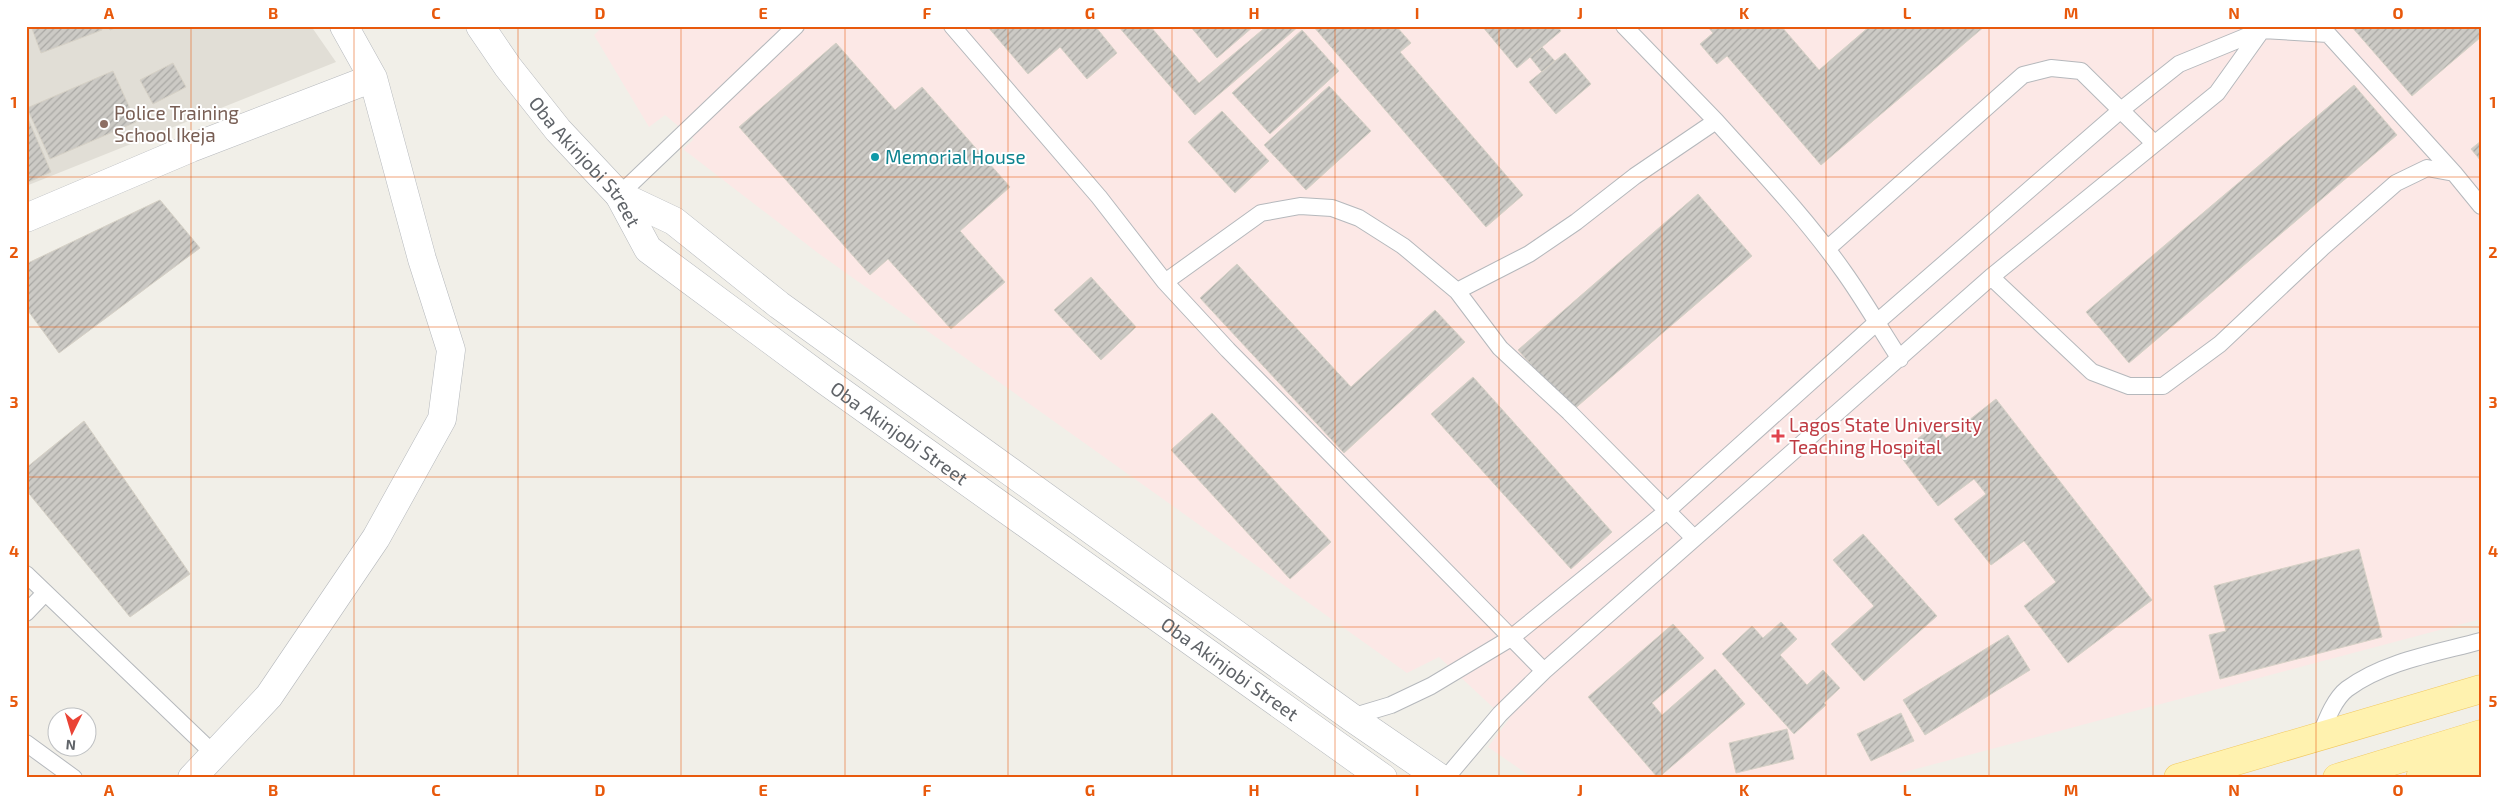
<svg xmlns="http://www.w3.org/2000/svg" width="2507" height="804" viewBox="0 0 2507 804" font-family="'Exo 2',sans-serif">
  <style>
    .education { fill: #e1ded6 }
    .medical { fill: #fce8e6 }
    .building { fill: url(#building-hatch); stroke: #d6d1c6 }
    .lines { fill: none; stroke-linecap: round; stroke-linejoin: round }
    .service-casing { stroke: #b5b8bc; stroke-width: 18 }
    .minor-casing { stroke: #b5b8bc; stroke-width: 29 }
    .tertiary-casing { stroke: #b5b8bc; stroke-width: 29 }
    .primary-casing { stroke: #f2c960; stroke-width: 29 }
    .service { stroke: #fff; stroke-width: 16 }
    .minor { stroke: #fff; stroke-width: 28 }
    .tertiary { stroke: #fff; stroke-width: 28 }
    .primary { stroke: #fff2af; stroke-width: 28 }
    .grid { fill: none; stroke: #e8590c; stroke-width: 1; stroke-opacity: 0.55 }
    .education-dot { fill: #8d6e63; stroke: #fff; stroke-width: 2 }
    .culture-dot { fill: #0f9aa8; stroke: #fff; stroke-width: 2 }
    .health-dot { fill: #e0444e; stroke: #fff; stroke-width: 2 }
    .labels { text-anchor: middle; stroke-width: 4; stroke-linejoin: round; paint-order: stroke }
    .education-label { font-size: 19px; fill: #785e54; stroke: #fff; text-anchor: start }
    .culture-label { font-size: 19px; fill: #0d838f; stroke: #fff; text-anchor: start }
    .street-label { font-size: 19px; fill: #5f6368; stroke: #fff }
    .health-label { font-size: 19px; fill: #be3a42; stroke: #fff; text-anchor: start }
    .neatline { fill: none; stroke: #e8590c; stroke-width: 2 }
    .grid-label { font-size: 16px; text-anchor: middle; font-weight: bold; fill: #e8590c }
  </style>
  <defs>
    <pattern id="building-hatch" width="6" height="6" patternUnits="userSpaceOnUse" patternTransform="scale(1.25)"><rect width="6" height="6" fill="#cccac5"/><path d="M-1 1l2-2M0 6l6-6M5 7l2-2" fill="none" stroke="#a9a8a4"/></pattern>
  </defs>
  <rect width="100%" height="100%" fill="#f1efe8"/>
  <path class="education" d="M 26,26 L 311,26 L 336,62 L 26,186 Z"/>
  <path class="medical" d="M 603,26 L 2481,26 L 2481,619 L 1882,778 L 1533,778 L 1488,747 L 1510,718 L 1500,714 L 1439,657 L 1407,673 L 818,253 L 683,149 L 694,139 L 665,115 L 649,127 L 594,35 Z"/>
  <path class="building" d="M 31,26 L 101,26 L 102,30 L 41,53 Z
    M 108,26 L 120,26 L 110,30 Z
    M 987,26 L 1095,26 L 1117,53 L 1087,79 L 1060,47 L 1028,74 Z
    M 1118,26 L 1150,26 L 1199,83 L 1267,26 L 1299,26 L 1195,115 Z
    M 1190,26 L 1254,26 L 1217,58 Z
    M 1313,26 L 1396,26 L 1411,43 L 1400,52 L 1523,195 L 1486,227 Z
    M 1482,26 L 1557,26 L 1561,31 L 1517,68 Z
    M 1707,26 L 1781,26 L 1819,70 L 1870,26 L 1985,26 L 1821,165 L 1727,56 L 1717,64 L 1700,44 L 1713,33 Z
    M 2351,26 L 2481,26 L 2481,37 L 2412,96 Z
    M 1302,30 L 1339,71 L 1270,134 L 1232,93 Z
    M 836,43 L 895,110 L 922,87 L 1010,187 L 960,231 L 1005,282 L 951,329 L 888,259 L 870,275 L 739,127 Z
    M 1542,47 L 1555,61 L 1542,72 L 1530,57 Z
    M 1565,53 L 1591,84 L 1556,114 L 1529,82 Z
    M 173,63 L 186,87 L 153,104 L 140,80 Z
    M 113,71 L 136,122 L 50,159 L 27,108 Z
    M 2354,85 L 2397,135 L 2129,363 L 2086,312 Z
    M 1329,86 L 1371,131 L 1306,190 L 1264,145 Z
    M 1222,111 L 1269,161 L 1235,193 L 1188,142 Z
    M 28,119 L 51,172 L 26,183 L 26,121 Z
    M 2481,141 L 2481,161 L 2471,149 Z
    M 1698,194 L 1752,256 L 1572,411 L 1518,350 Z
    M 160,200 L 200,248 L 59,353 L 26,308 L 26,264 Z
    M 1237,264 L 1351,387 L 1435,310 L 1465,342 L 1344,453 L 1200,298 Z
    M 1091,277 L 1136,327 L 1101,360 L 1054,310 Z
    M 1473,377 L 1612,532 L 1571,569 L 1431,414 Z
    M 1996,399 L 2152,600 L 2068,663 L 2024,606 L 2056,582 L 2024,541 L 1991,565 L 1954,519 L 1986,494 L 1974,479 L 1938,506 L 1898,453 L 1936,425 L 1946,438 Z
    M 1212,413 L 1331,542 L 1290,579 L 1171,450 Z
    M 84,421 L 190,574 L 130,617 L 26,490 L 26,468 Z
    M 1863,534 L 1937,616 L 1864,681 L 1831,644 L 1874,606 L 1833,560 Z
    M 2359,549 L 2382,637 L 2220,679 L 2209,635 L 2226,631 L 2214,586 Z
    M 1781,622 L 1797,639 L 1780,655 L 1807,685 L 1823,670 L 1840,688 L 1824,703 L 1826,705 L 1794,734 L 1722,654 L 1752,626 L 1763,638 Z
    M 1673,624 L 1704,658 L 1652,703 L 1662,715 L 1715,669 L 1745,704 L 1658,778 L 1588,697 Z
    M 2008,635 L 2030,670 L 1925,735 L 1903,700 Z
    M 1901,713 L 1914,741 L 1871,761 L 1857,734 Z
    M 1787,729 L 1794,759 L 1736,773 L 1729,743 Z"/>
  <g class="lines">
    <g class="service-casing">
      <path id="service" d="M 952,26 L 1099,197 L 1165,282 L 1228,350 L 1544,671
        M 1624,26 L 1716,121
        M 619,195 L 796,26
        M 1827,249 L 2023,75 L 2051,68 L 2081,71 L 2153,142
        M 1991,277 L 2092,372 L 2129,386 L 2163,386 L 2220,344 L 2323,247 L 2396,183 L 2427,168 L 2454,173 L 2481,206
        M 1165,282 L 1261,213 L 1300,206 L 1332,208 L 1359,218 L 1403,246 L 1457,291 L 1500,348 L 1569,412 L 1694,538
        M 1457,291 L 1529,254 L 1576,222 L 1635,176 L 1716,121 C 1760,170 1806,218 1844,272 C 1864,300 1881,330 1900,359
        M 26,574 L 214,754
        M 26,613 L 45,593
        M 1351,717 L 1391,705 L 1431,686 L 1511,638 L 1667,511 L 1876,323 L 2121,110 L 2179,64 L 2262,30 L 2328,34 L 2454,173
        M 2320,736 C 2326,721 2334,699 2347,689 C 2385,661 2437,653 2481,641
        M 26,743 L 74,778
        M 1446,778 L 1500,714 L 1544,671 L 1991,277 L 2217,93 L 2262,30"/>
    </g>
    <g class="minor-casing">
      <path id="minor" d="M 26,218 L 191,148 L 373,78
        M 192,778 L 269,696 L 376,538 L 442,419 L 451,350 L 422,259 L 373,78 L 344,26"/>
    </g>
    <g class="tertiary-casing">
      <g id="tertiary">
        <path id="s1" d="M 480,26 L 508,67 L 558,130 L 619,195 L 648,249 L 826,381 L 1383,778"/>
        <path d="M 619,195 L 674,221 L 779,305 L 1351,717 L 1440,778"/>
      </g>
    </g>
    <g class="primary-casing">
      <path id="primary" d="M 2178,778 L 2481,689
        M 2337,778 L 2481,734
        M 2420,778 L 2481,760"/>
    </g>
    <use href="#service" class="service"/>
    <use href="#minor" class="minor"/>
    <use href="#tertiary" class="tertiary"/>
    <use href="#primary" class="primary"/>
  </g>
  <path class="grid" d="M 191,26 L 191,778M 354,26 L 354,778M 518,26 L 518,778M 681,26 L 681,778M 845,26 L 845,778M 1008,26 L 1008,778M 1172,26 L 1172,778M 1335,26 L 1335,778M 1499,26 L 1499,778M 1662,26 L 1662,778M 1826,26 L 1826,778M 1989,26 L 1989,778M 2153,26 L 2153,778M 2316,26 L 2316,778M 26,177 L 2481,177M 26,327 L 2481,327M 26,477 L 2481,477M 26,627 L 2481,627"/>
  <circle class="education-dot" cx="104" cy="124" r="5"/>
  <circle class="culture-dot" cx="875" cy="157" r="5"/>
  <path class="health-dot" d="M1775.5 428.5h5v5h5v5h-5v5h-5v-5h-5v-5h5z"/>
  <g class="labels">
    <g class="education-label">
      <text x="114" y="120">Police Training<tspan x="114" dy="22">School Ikeja</tspan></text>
    </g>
    <g class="culture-label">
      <text x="885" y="164">Memorial House</text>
    </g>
    <g class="street-label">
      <text dy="7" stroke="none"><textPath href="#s1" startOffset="172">Oba Akinjobi Street</textPath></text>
      <text dy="7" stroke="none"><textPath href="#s1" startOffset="592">Oba Akinjobi Street</textPath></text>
      <text dy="7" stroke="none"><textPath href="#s1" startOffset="998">Oba Akinjobi Street</textPath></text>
    </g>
    <g class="health-label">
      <text x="1789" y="432">Lagos State University<tspan x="1789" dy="22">Teaching Hospital</tspan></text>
    </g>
  </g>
  <rect width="2507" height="804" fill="none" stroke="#ffffff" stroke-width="55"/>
  <g transform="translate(72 732) rotate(185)"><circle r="24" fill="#ffffff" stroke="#bfc1c3"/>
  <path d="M0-4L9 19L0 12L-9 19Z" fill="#ea4335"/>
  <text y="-8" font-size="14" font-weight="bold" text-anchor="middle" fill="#5f6368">N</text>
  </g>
  <rect x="28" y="28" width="2452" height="748" class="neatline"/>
  <g class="grid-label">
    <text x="109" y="19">A</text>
    <text x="273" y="19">B</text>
    <text x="436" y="19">C</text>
    <text x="600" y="19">D</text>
    <text x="763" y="19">E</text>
    <text x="927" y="19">F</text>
    <text x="1090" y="19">G</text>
    <text x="1254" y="19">H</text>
    <text x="1417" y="19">I</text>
    <text x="1580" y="19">J</text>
    <text x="1744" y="19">K</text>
    <text x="1907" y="19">L</text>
    <text x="2071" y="19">M</text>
    <text x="2234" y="19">N</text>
    <text x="2398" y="19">O</text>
    <text x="14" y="108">1</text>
    <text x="2493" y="108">1</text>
    <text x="14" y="258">2</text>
    <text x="2493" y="258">2</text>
    <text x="14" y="408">3</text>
    <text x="2493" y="408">3</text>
    <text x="14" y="557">4</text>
    <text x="2493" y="557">4</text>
    <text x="14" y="707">5</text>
    <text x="2493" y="707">5</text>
    <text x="109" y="796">A</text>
    <text x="273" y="796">B</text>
    <text x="436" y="796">C</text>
    <text x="600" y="796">D</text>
    <text x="763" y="796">E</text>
    <text x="927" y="796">F</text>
    <text x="1090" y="796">G</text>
    <text x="1254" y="796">H</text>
    <text x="1417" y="796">I</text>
    <text x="1580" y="796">J</text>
    <text x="1744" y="796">K</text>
    <text x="1907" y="796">L</text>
    <text x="2071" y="796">M</text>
    <text x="2234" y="796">N</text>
    <text x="2398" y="796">O</text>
  </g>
</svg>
